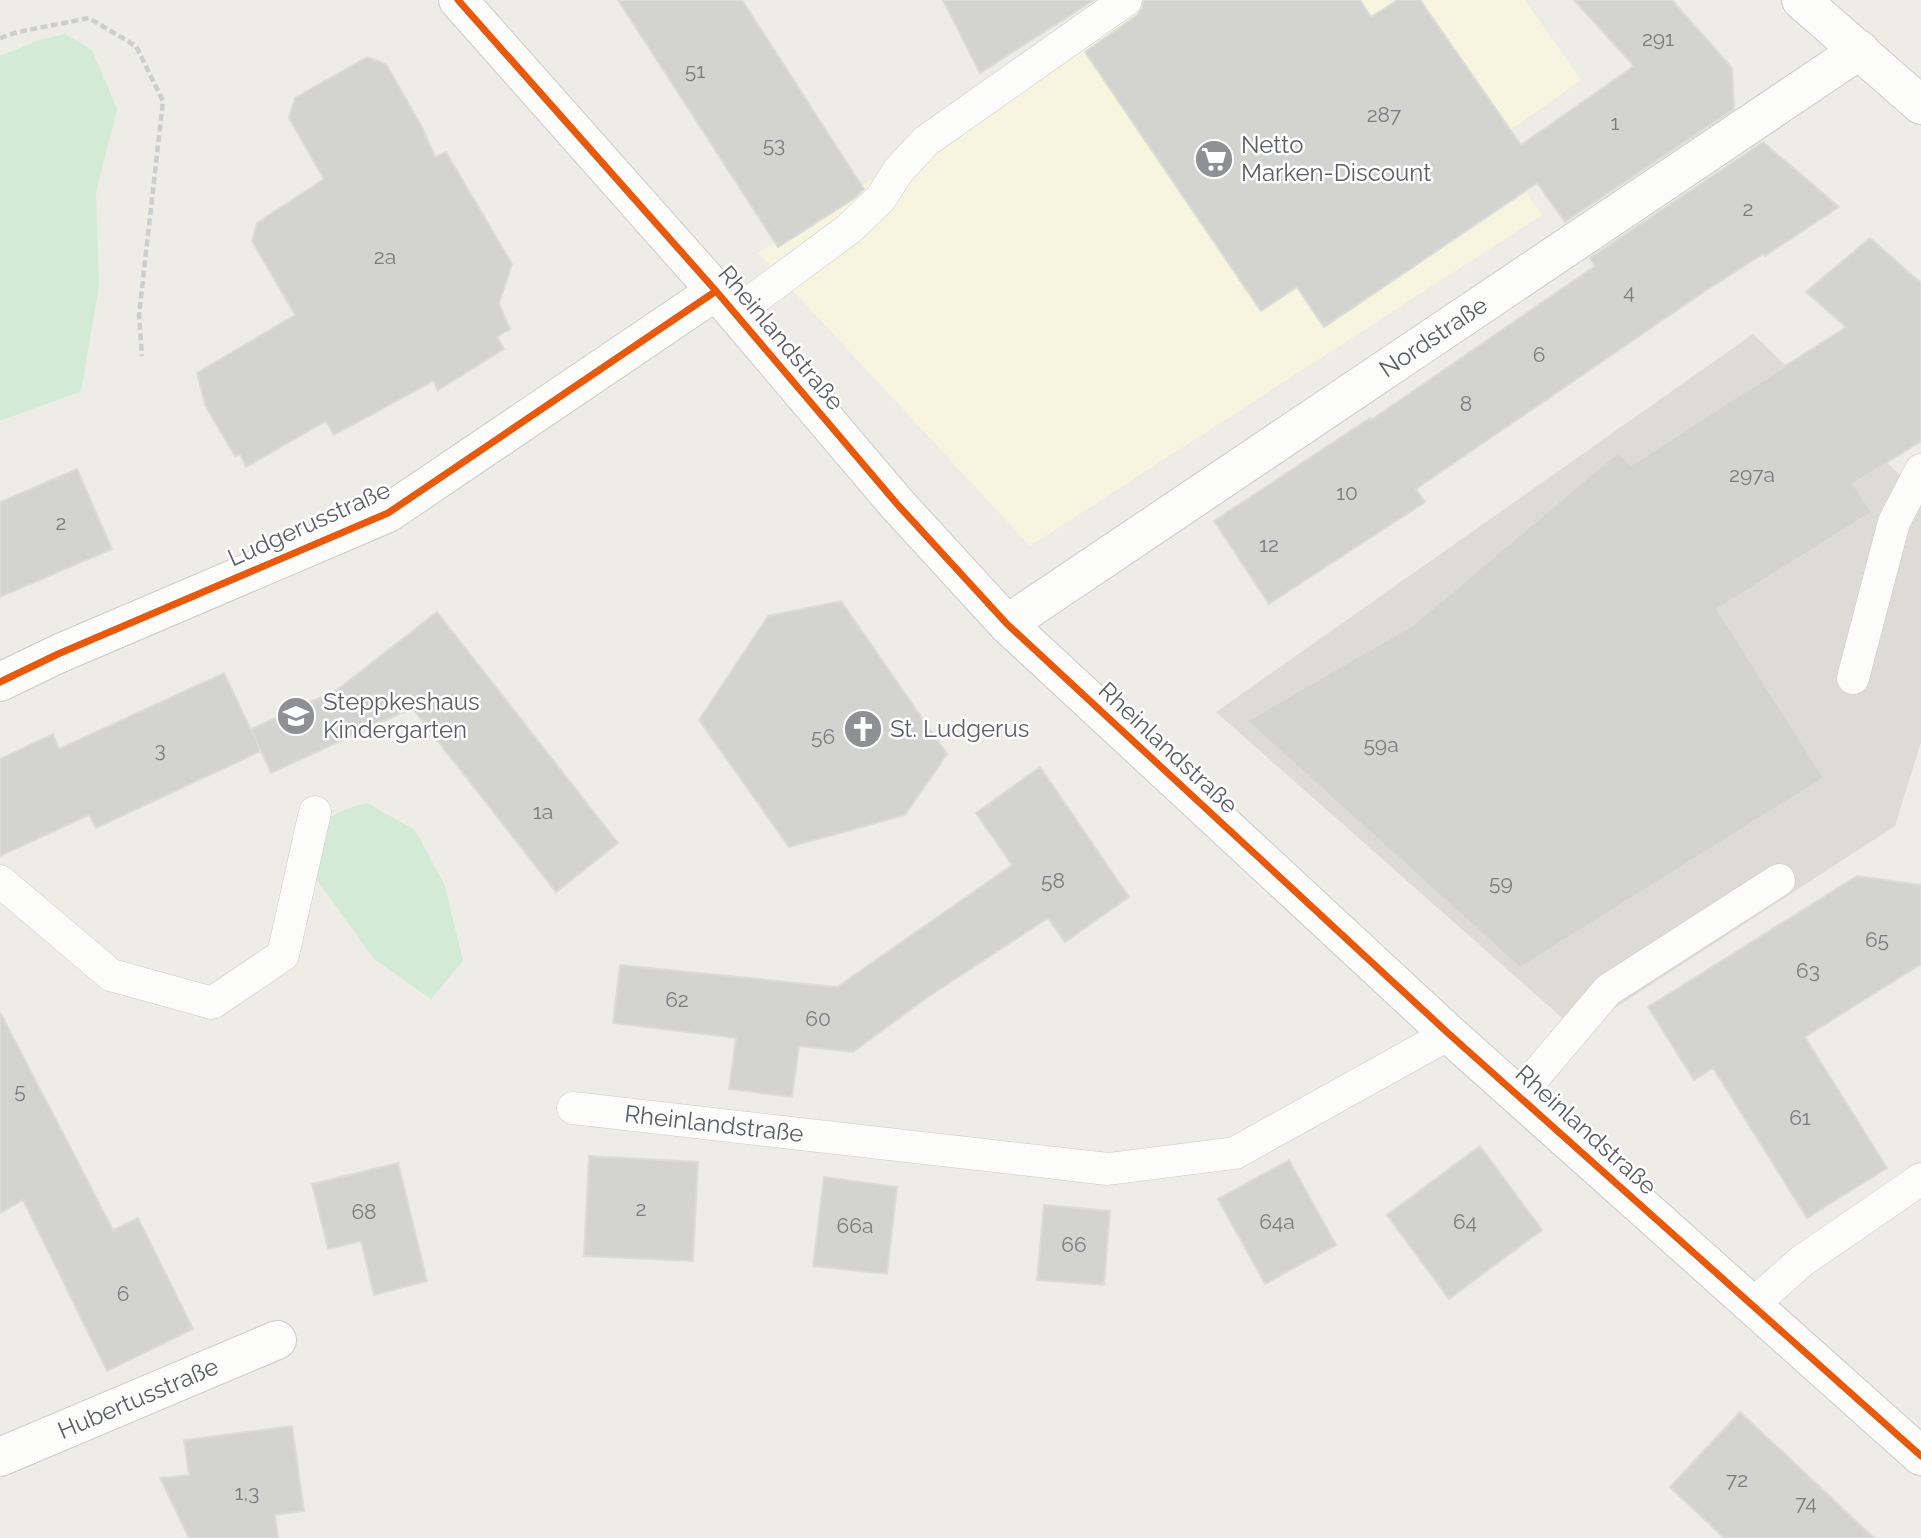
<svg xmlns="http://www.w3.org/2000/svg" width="1921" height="1538" viewBox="0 0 1921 1538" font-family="Raleway,sans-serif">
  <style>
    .commercial { fill: #f7f5df }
    .industrial { fill: #dddbd6 }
    .green { fill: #d3ebd4 }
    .building { fill: #d3d3cf; stroke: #dcdcd6; stroke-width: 2 }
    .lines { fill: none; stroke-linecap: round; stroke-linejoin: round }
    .lane-casing { stroke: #cacbca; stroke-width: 33 }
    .street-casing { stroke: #cacbca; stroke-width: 40 }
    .secondary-casing { stroke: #cbcbcb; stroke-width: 40 }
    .path { stroke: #cacfcd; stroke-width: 4.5; stroke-dasharray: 7 3.5; stroke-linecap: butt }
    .lane { stroke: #fcfcfb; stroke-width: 32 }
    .street { stroke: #fcfcfb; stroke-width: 38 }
    .secondary { stroke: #fcfcfb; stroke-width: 38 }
    .cycleway-casing { stroke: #fff; stroke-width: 11 }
    .cycleway { stroke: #e8590c; stroke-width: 7 }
    .labels { text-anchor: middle; stroke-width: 5; stroke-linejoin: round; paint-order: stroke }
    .number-label { font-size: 21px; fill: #7a7c81 }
    .poi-label { font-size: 24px; fill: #5b5e66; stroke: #fff; text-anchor: start }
    .street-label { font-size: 24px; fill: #5b5e66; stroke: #fff }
  </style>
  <rect width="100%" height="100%" fill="#edece6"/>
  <path class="commercial" d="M 1151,0 L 1525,0 L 1581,80 L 1493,142 L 1542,215 L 1030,546 L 758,253 Z"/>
  <path class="industrial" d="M 1753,334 L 1921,495 L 1921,742 L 1895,826 L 1578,1032 L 1216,712 Z"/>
  <path class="green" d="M 65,34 L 92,50 L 117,109 L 96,192 L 99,286 L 81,391 L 0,421 L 0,56 L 40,40 Z
    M 367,803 L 415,830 L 445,886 L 463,961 L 431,999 L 374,959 L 314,876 C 321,825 314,817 367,803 Z"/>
  <path class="building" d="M 618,0 L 742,0 L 864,189 L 855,198 L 778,247 Z
    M 943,0 L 1094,0 L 980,73 Z
    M 1144,0 L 1360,0 L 1371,17 L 1398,0 L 1420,0 L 1521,145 L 1634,66 L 1574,0 L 1672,0 L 1732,68 L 1734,109 L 1565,222 L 1537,183 L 1324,327 L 1297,287 L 1261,311 L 1085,52 L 1137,15 L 1142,8 Z
    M 367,57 L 386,64 L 422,127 L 435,157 L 446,152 L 512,264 L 499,304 L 510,329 L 497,337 L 504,349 L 438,390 L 433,381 L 334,435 L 326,421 L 246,467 L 240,454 L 235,456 L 205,405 L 197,373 L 295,315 L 252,241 L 257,223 L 324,179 L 289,118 L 295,98 Z
    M 1763,142 L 1839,207 L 1765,256 L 1763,254 L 1708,289 L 1416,489 L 1425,502 L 1269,604 L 1214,521 L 1370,418 L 1371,420 L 1595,266 L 1590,258 Z
    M 1870,238 L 1921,283 L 1921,441 L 1853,484 L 1872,512 L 1717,609 L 1824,778 L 1520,968 L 1247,721 L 1413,625 L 1618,452 L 1631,465 L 1846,327 L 1806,292 Z
    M 77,469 L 112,549 L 0,597 L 0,502 Z
    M 841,601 L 947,754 L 905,815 L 789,847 L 699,720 L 768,616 Z
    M 437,612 L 618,843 L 556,892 L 412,708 L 271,773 L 251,729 L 337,690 Z
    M 224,673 L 261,751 L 96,828 L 89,815 L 0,856 L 0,759 L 53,734 L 59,749 Z
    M 1040,767 L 1129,897 L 1065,942 L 1048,918 L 925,999 L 853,1052 L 799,1046 L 792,1097 L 729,1089 L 736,1038 L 613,1023 L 620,965 L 837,987 L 1012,865 L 976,813 Z
    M 1857,876 L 1921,885 L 1921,964 L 1805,1037 L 1887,1168 L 1807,1218 L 1713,1068 L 1694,1080 L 1648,1007 Z
    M 0,1012 L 113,1230 L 138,1218 L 193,1329 L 107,1371 L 23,1200 L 0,1213 Z
    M 1480,1146 L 1542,1230 L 1449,1299 L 1387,1215 Z
    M 589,1156 L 698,1162 L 693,1261 L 584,1256 Z
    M 1289,1160 L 1336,1245 L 1265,1284 L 1218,1199 Z
    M 398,1163 L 427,1281 L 374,1295 L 361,1241 L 328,1249 L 312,1184 Z
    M 824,1177 L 897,1187 L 887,1274 L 813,1266 Z
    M 1044,1205 L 1110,1211 L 1104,1285 L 1037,1280 Z
    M 1740,1412 L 1804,1472 L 1874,1538 L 1724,1538 L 1670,1487 Z
    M 292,1426 L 304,1511 L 275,1515 L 278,1538 L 189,1538 L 160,1478 L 189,1475 L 184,1440 Z"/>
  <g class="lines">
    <g class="lane-casing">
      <g id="lane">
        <path d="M 734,314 L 850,228 L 881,198 L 898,171 L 926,141 L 1126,0"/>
        <path d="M 1853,678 L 1894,522 L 1921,470"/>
        <path d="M 0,881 L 111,975 L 212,1003 L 283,955 L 315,812"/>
        <path d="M 1519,1095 L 1608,990 L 1779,880"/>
        <path id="s1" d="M 573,1108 L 1108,1169 L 1235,1153 L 1449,1034"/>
        <path d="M 1752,1305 L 1802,1261 L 1921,1179"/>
      </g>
    </g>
    <g class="street-casing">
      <g id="street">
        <path d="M 458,0 L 716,291 L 897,504 L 1007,624 L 1449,1034 L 1921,1456"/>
        <path id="s2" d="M 1007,624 L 1860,50"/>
        <path d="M 0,682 L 58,654 L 388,513 L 716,291"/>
        <path id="s3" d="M 0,1457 L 277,1340"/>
      </g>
    </g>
    <g class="secondary-casing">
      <path id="secondary" d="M 1801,0 L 1921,105"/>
    </g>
    <path class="path" d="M 0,38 L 18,32 L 89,18 L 136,46 L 163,101 L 139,315 L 142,356"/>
    <use href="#lane" class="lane"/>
    <use href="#street" class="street"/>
    <use href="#secondary" class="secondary"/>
    <g class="cycleway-casing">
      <path id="cycleway" d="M 458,0 L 716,291 L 897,504 L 1007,624 L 1449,1034 L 1921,1456
        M 0,682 L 58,654 L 388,513 L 716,291"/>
    </g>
    <use href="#cycleway" class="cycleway"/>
  </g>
  <defs>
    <g id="supermarket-disc" transform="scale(2.0125)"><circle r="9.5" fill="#8e9093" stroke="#fff"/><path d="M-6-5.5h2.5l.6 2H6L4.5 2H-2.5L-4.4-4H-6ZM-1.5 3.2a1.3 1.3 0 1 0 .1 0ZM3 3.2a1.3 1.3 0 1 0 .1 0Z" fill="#fff"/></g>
    <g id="school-disc" transform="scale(2.0125)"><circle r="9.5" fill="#8e9093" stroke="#fff"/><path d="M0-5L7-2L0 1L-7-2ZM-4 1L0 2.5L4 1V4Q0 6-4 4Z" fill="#fff"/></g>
    <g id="church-disc" transform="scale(2.0125)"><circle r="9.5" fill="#8e9093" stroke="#fff"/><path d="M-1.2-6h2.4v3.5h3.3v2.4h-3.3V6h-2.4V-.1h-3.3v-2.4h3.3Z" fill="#fff"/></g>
  </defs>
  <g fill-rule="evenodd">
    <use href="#supermarket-disc" x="1214" y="159"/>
    <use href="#school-disc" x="296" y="716"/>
    <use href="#church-disc" x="863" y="729"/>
  </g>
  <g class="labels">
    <g class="number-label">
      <text x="1658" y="46">291</text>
      <text x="695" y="78">51</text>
      <text x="1384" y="122">287</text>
      <text x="1615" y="130">1</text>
      <text x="774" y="152">53</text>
      <text x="1748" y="216">2</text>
      <text x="385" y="264">2a</text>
      <text x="1629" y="299">4</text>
      <text x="1539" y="362">6</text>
      <text x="1466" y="411">8</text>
      <text x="1752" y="482">297a</text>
      <text x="1347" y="500">10</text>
      <text x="61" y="530">2</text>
      <text x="1269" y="552">12</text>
      <text x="823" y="744">56</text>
      <text x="1381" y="752">59a</text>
      <text x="160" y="757">3</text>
      <text x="543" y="819">1a</text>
      <text x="1053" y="888">58</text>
      <text x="1501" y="890">59</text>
      <text x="1877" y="947">65</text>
      <text x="1808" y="978">63</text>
      <text x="677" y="1007">62</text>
      <text x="818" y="1026">60</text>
      <text x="20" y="1098">5</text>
      <text x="1800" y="1125">61</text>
      <text x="641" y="1216">2</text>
      <text x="364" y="1219">68</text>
      <text x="1277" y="1229">64a</text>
      <text x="1465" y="1229">64</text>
      <text x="855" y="1233">66a</text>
      <text x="1074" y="1252">66</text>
      <text x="123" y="1301">6</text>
      <text x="1737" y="1487">72</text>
      <text x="247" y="1500">1,3</text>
      <text x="1806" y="1510">74</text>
    </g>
    <g class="poi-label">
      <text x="1241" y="153">Netto<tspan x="1241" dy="28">Marken-Discount</tspan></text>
      <text x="323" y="710">Steppkeshaus<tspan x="323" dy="28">Kindergarten</tspan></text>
      <text x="890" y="737">St. Ludgerus</text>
    </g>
    <g class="street-label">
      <text dy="8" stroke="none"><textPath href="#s2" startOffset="514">Nordstraße</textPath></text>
      <text transform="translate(781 338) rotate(50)" y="8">Rheinlandstraße</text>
      <text transform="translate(309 524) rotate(-24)" y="8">Ludgerusstraße</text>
      <text transform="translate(1168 748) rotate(43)" y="8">Rheinlandstraße</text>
      <text dy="8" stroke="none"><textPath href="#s1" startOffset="142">Rheinlandstraße</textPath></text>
      <text transform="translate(1586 1130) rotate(42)" y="8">Rheinlandstraße</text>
      <text dy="8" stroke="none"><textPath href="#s3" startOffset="150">Hubertusstraße</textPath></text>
    </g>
  </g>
</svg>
